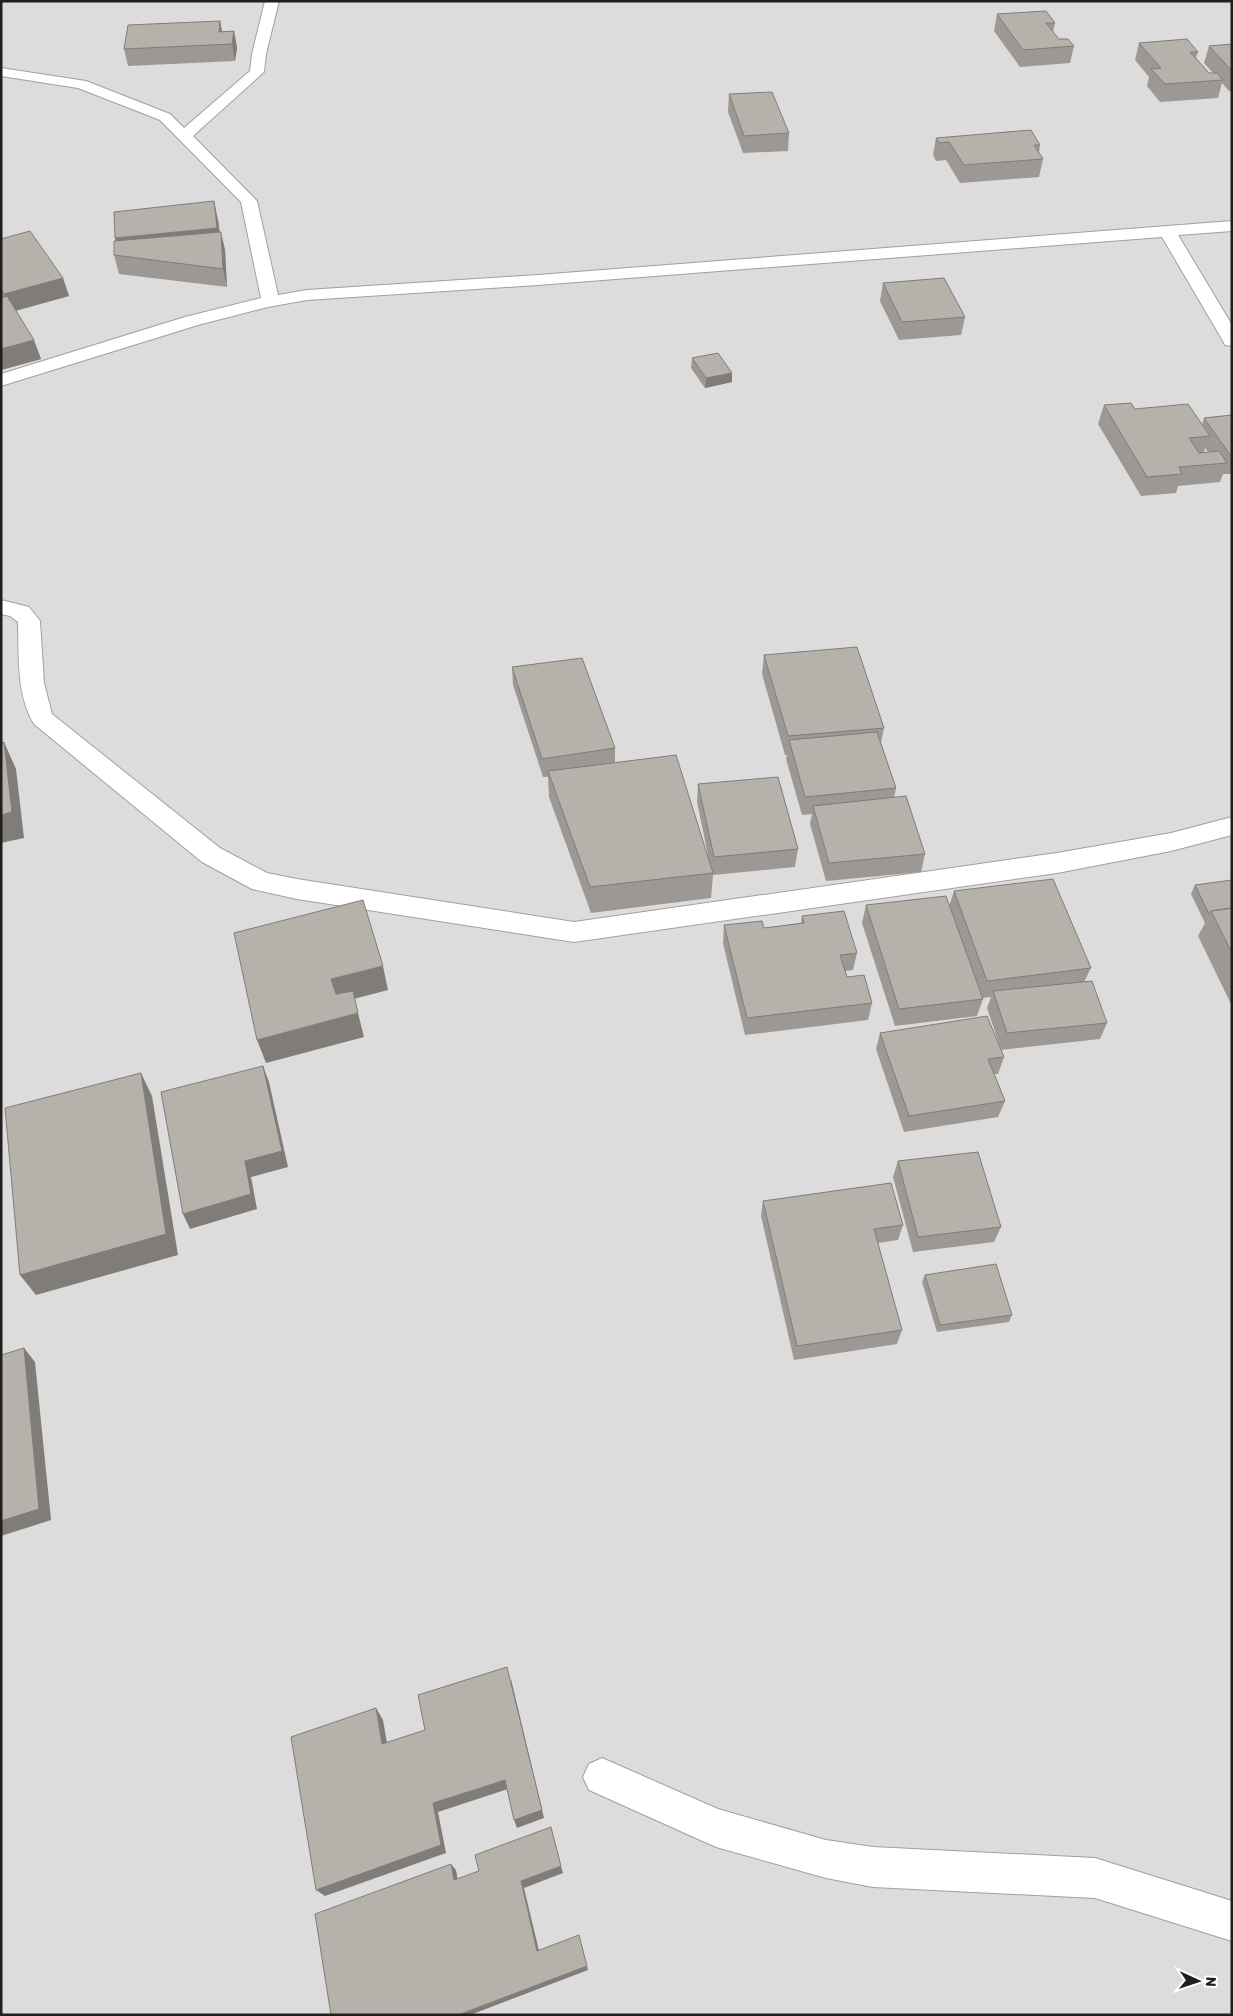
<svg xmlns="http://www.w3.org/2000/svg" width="1233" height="2016" viewBox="0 0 1233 2016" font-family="Rubik,sans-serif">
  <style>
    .residential { fill: #dddcdc }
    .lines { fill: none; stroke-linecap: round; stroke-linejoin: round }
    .minor-casing { stroke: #a0a0a0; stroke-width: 2 }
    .minor { fill: #fff; fill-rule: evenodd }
    .wall { fill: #9d9894; fill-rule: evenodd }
    .shaded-wall { fill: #807c78 }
    .building { fill: #b7b1ac; stroke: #807c78 }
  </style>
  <rect width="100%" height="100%" fill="#eeece6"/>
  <path class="residential" d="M 1,1 L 1232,1 L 1232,2015 L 1,2015 Z"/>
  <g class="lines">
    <g class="minor-casing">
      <path id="minor" d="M 265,1 L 279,1 L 266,54 L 264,72 L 193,136 L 257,201 L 278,295 L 307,290 L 538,275 L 1232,221 L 1232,231 L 1178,235 L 1232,325 L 1232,346 L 1225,345 L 1223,341 L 1162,237 L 538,285 L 307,300 L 268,307 L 198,325 L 1,386 L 1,374 L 185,317 L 261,298 L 241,202 L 160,120 L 78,88 L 1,76 L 1,68 L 86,81 L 170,114 L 184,128 L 250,71 L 252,54 Z
        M 1,600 L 29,607 L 40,621 L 44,683 L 52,714 L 220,848 L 267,873 L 297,879 L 574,922 L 1057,853 L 1171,833 L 1232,817 L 1232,835 L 1171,851 L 1057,873 L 574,942 L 297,899 L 252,889 L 202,862 L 34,724 C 16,694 19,655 18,622 L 10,616 L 1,614 Z
        M 602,1758 L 718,1809 L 826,1840 L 873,1847 L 1095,1858 L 1232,1901 L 1232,1941 L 1095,1898 L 873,1887 L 826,1878 L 716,1847 L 589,1790 L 583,1777 L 589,1764 Z"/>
    </g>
    <use href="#minor" class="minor"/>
  </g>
  <path class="wall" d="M 997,14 L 1055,23 L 1053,32 L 1059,39 L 1074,46 L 1070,63 L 1020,67 L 994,31 Z
    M 220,21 L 222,31 L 234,31 L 237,48 L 235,61 L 128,66 L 124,49 Z
    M 1139,43 L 1198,52 L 1196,58 L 1209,73 L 1213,73 L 1204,63 L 1209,46 L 1232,44 L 1232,91 L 1229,91 L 1222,83 L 1218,98 L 1160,102 L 1147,86 L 1149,77 L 1135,60 Z
    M 729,94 L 789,133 L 788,151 L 743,153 L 728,112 Z
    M 936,138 L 1040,145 L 1039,153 L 1043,159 L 1039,177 L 960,183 L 946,160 L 936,161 L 933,155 Z
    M 218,220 L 220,232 L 225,250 L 227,287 L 119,274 L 114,255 Z
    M 1,239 L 63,278 L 69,296 L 16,311 L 41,359 L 1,370 Z
    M 883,283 L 965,317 L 961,335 L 899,340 L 880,301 Z
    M 692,358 L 732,382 L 705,388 L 691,368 Z
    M 1104,405 L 1135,409 L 1202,425 L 1204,418 L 1232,415 L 1232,474 L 1223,474 L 1220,482 L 1178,486 L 1176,493 L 1141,496 L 1098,424 ZM 1205,448 L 1208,452 L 1204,452 Z
    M 764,655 L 884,728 L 881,743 L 896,788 L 894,798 L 925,854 L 921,872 L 826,881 L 810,824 L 812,814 L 802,815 L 786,759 L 787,755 L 785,755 L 762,674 Z
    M 512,667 L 615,748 L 615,762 L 709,860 L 697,802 L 698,784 L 798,849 L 795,867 L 713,875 L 711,898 L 591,913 L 549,797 L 548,777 L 543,777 L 513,685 Z
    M 1232,880 L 1232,1006 L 1198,936 L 1205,923 L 1191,894 L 1195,885 Z
    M 954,891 L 1091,968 L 1084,982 L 1107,1023 L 1100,1039 L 1001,1050 L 987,1008 L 991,997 L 983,998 L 983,999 L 977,1016 L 895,1026 L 862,923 L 866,905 L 949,906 Z
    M 802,916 L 857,953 L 853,970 L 845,971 L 847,977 L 872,1003 L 868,1020 L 745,1035 L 723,943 L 724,925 L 764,928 L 801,923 Z
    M 880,1033 L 1004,1057 L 998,1074 L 994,1074 L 1005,1101 L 998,1117 L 904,1132 L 876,1049 Z
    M 898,1161 L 1001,1227 L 994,1242 L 913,1252 L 893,1177 Z
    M 763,1201 L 903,1225 L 898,1240 L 878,1243 L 902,1330 L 897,1344 L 794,1360 L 761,1216 Z
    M 925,1275 L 1012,1315 L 1009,1322 L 937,1332 L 922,1282 Z"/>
  <path class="shaded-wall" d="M 220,21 L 223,38 L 219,32 Z
    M 234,31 L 237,48 L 235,61 L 232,44 Z
    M 214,201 L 218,220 L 221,246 L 119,256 L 115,238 Z
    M 221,232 L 225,250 L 227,287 L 223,269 Z
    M 63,278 L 69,296 L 10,312 L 4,294 Z
    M 34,340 L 41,359 L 1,370 L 1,349 Z
    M 732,373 L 732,382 L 705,388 L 706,378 Z
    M 4,742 L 16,769 L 24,838 L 1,843 L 1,815 Z
    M 383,966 L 388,990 L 338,1003 L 331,979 Z
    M 358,1013 L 364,1037 L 266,1063 L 257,1040 Z
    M 263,1066 L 269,1082 L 288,1167 L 251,1177 L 257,1209 L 190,1229 L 183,1214 Z
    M 141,1073 L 152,1096 L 178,1255 L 36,1295 L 20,1275 Z
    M 24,1348 L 35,1362 L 51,1520 L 1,1536 L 1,1521 Z
    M 511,1679 L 544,1818 L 517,1828 L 514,1820 Z
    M 376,1708 L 383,1720 L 389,1754 L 382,1744 Z
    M 505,1780 L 508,1789 L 438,1812 L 446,1853 L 325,1896 L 316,1890 L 433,1803 Z
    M 451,1864 L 456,1870 L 459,1886 L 454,1880 Z
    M 561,1866 L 563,1873 L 524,1888 L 540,1955 L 537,1951 L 521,1881 Z
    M 587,1966 L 588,1970 L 470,2015 L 458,2015 Z"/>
  <path class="building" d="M 1046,11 L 1055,23 L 1046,23 L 1059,39 L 1068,39 L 1074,46 L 1023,50 L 997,14 Z
    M 220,21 L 219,32 L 234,31 L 232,44 L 124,49 L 128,25 Z
    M 1187,39 L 1198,52 L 1190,52 L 1209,73 L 1217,73 L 1223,80 L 1165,84 L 1151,69 L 1161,68 L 1139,43 Z
    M 1232,44 L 1232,71 L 1209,46 Z
    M 772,92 L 789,133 L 744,136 L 729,94 Z
    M 1031,130 L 1040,145 L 1034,145 L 1043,159 L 964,165 L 949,142 L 939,143 L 936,138 Z
    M 214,201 L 217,228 L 115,238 L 114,212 Z
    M 30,231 L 63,278 L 4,294 L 1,290 L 1,239 Z
    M 221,232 L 223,269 L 114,255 L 114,241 Z
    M 944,278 L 965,317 L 902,322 L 883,283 Z
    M 7,296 L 34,340 L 1,349 L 1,298 Z
    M 718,353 L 732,373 L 706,378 L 692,358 Z
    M 1131,403 L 1135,409 L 1188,404 L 1210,436 L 1189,438 L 1199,453 L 1219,451 L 1227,463 L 1179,467 L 1182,474 L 1147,477 L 1104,405 Z
    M 1232,415 L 1232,456 L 1231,456 L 1204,418 Z
    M 857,647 L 884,728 L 788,736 L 764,655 Z
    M 582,658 L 615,748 L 542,759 L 512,667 Z
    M 877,732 L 896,788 L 805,797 L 789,740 Z
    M 4,742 L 12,812 L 1,815 L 1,743 Z
    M 676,755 L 713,873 L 590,887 L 548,771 Z
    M 778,777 L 798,849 L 714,857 L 698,784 Z
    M 906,796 L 925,854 L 829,863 L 813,806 Z
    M 1053,879 L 1091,968 L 987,981 L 954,891 Z
    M 1232,880 L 1232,908 L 1211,911 L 1209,914 L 1195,885 Z
    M 946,896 L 983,999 L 899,1009 L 866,905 Z
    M 363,900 L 383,966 L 331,979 L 336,994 L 353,991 L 358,1013 L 257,1040 L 234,933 Z
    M 1232,908 L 1232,953 L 1211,911 Z
    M 844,911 L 857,953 L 840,955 L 847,977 L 864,975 L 872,1003 L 747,1018 L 724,925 L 762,921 L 764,928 L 804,923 L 802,916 Z
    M 1092,981 L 1107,1023 L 1007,1033 L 993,991 Z
    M 987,1016 L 1004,1057 L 988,1059 L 1005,1101 L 909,1116 L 880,1033 Z
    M 263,1066 L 282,1151 L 245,1161 L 251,1194 L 183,1214 L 161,1092 Z
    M 141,1073 L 166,1234 L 20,1275 L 5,1108 Z
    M 978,1152 L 1001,1227 L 918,1237 L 898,1161 Z
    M 891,1183 L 903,1225 L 874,1229 L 902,1330 L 797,1346 L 763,1201 Z
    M 996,1264 L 1012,1315 L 940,1325 L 925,1275 Z
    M 24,1348 L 39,1509 L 1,1521 L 1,1355 Z
    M 507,1667 L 542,1810 L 514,1820 L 505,1780 L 433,1803 L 441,1845 L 316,1890 L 291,1737 L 376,1708 L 382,1744 L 425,1730 L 418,1695 Z
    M 551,1827 L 561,1866 L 521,1881 L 537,1951 L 579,1935 L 587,1966 L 458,2015 L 331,2015 L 315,1914 L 451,1864 L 454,1880 L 479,1871 L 475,1855 Z"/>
  <rect width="1233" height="2016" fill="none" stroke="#1f1f1f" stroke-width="5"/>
  <g transform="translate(1198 1981) rotate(93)" stroke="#ffffff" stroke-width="4" paint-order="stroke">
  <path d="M0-4L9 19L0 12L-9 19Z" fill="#1f1f1f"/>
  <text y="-8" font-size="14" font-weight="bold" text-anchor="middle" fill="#1f1f1f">N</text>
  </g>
</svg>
